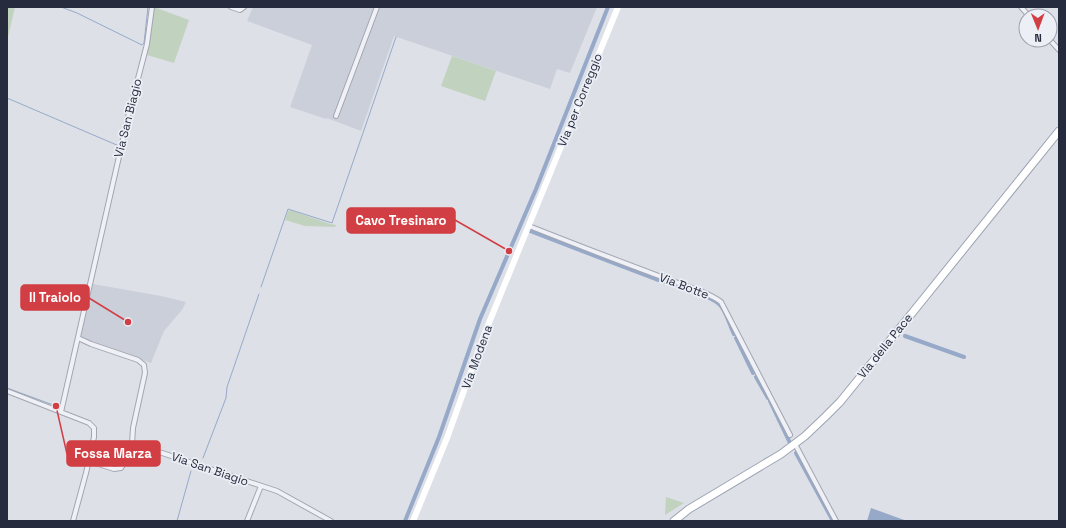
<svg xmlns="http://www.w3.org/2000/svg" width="1066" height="528" viewBox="0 0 1066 528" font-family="'Space Grotesk',sans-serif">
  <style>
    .built { fill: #cbcfd9 }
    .green { fill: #c1d2be }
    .water { fill: #97a9c9 }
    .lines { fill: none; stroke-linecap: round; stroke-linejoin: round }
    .stream { stroke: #97a9c9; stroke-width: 1 }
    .canal { stroke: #97a9c9; stroke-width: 4 }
    .street-casing { stroke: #a2a6b1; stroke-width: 6 }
    .primary-casing { stroke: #9ca3b3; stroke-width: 9 }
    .street { stroke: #f0f1f6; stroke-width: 4 }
    .secondary { stroke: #fff; stroke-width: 6 }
    .primary { stroke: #fff; stroke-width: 7 }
    .labels { text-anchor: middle; stroke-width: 3.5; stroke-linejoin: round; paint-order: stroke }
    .street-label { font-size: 12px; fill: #262c3e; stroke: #eceff5 }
    .leader { fill: none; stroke: #d13e43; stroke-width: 1.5 }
    .callout-dot { fill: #d13e43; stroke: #eceff5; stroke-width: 1.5 }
    .callout { fill: #d13e43; stroke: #d13e43; stroke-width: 1.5 }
    .callout-label { font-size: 13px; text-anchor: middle; font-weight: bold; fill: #fff }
  </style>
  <rect width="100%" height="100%" fill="#dde0e7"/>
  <path class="built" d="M 253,7 L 597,7 L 570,73 L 557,69 L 550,89 L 394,36 L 361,131 L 327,118 L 326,119 L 290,107 L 312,45 L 247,21 Z
    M 93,284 L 161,296 L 186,302 L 182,310 L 164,331 L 151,363 L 87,340 L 82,337 L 81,334 Z"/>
  <path class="green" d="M 7,7 L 15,7 L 7,41 Z
    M 154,7 L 189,20 L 174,63 L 147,55 Z
    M 452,56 L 496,71 L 485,101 L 441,86 Z
    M 290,210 L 330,224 L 336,225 L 335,227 L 305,226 L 285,220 L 288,211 Z
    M 666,497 L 684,503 L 665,515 Z"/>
  <path class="water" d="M 871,508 L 907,521 L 867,521 Z"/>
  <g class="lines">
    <path class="stream" d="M 61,7 L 77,13 L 142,45 L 144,43 L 148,7
      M 7,98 L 119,146
      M 261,287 L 288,209 L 332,223 L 396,37
      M 7,388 L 56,406
      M 203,458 L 226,398 L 227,387 L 259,294
      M 177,521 L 191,471"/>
    <path class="canal" d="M 530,231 L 658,280
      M 662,281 C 675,285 714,296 721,306 C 727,314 730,326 734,334
      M 905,336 L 964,357
      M 736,338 L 753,373
      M 756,377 L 768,398
      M 770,401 L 790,443
      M 796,453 L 833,521
      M 405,521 L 439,437 L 480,319 L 536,189 L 608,7"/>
    <g class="street-casing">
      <path id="street" d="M 231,7 L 240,10 L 244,7
        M 1021,7 L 1029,16
        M 1050,40 L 1059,50
        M 336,116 L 377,7
        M 529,226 C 572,243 616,260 659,276 C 678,284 705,290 721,302 L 790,435
        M 78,338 L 91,344 L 138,360 L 144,365 L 145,373 L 133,428 L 132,444
        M 7,391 L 89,423 L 94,428 L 94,437 L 86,473 L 73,521
        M 61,412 L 128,117 L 147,44 L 152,7
        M 795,444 L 836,521
        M 89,461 L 114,469 L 121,468 L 124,463 L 129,447 L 130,445 L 135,444 L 277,491 L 331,521
        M 247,521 L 261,486"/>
    </g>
    <g class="primary-casing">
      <path id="primary" d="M 674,521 L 689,509 L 781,454 L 805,436 L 826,416 L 840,402 L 879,354 L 1059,131"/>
    </g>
    <use href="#street" class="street"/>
    <path class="secondary" d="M 413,521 L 447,438 L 484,335 L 618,7"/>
    <use href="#primary" class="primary"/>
  </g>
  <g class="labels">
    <g class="street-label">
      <text transform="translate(580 100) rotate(-68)" y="4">Via per Correggio</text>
      <text transform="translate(128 118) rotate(-76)" y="4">Via San Biagio</text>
      <text transform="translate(684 286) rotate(21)" y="4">Via Botte</text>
      <text transform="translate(885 346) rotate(-51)" y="4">Via della Pace</text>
      <text transform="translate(477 357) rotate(-70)" y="4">Via Modena</text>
      <text transform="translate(210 469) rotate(19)" y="4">Via San Biagio</text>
    </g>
  </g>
  <path class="leader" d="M509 251L455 220M128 322L89 298M56 406L67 454"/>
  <g class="callout-dot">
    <circle cx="509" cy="251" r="4"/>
    <circle cx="128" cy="322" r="4"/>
    <circle cx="56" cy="406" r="4"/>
  </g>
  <g class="callout">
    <rect x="347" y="208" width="108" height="25" rx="4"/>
    <rect x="21" y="285" width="68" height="25" rx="4"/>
    <rect x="67" y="441" width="93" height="25" rx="4"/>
  </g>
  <g class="callout-label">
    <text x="401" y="225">Cavo Tresinaro</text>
    <text x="55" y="302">Il Traiolo</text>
    <text x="113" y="458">Fossa Marza</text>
  </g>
  <rect width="1066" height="528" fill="none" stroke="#262c3e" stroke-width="16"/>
  <g transform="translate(1038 28) rotate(179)"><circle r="19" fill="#eceff5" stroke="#9da1ac"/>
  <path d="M0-3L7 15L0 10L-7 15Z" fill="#d13e43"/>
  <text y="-6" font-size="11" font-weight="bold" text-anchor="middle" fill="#262c3e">N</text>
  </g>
</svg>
